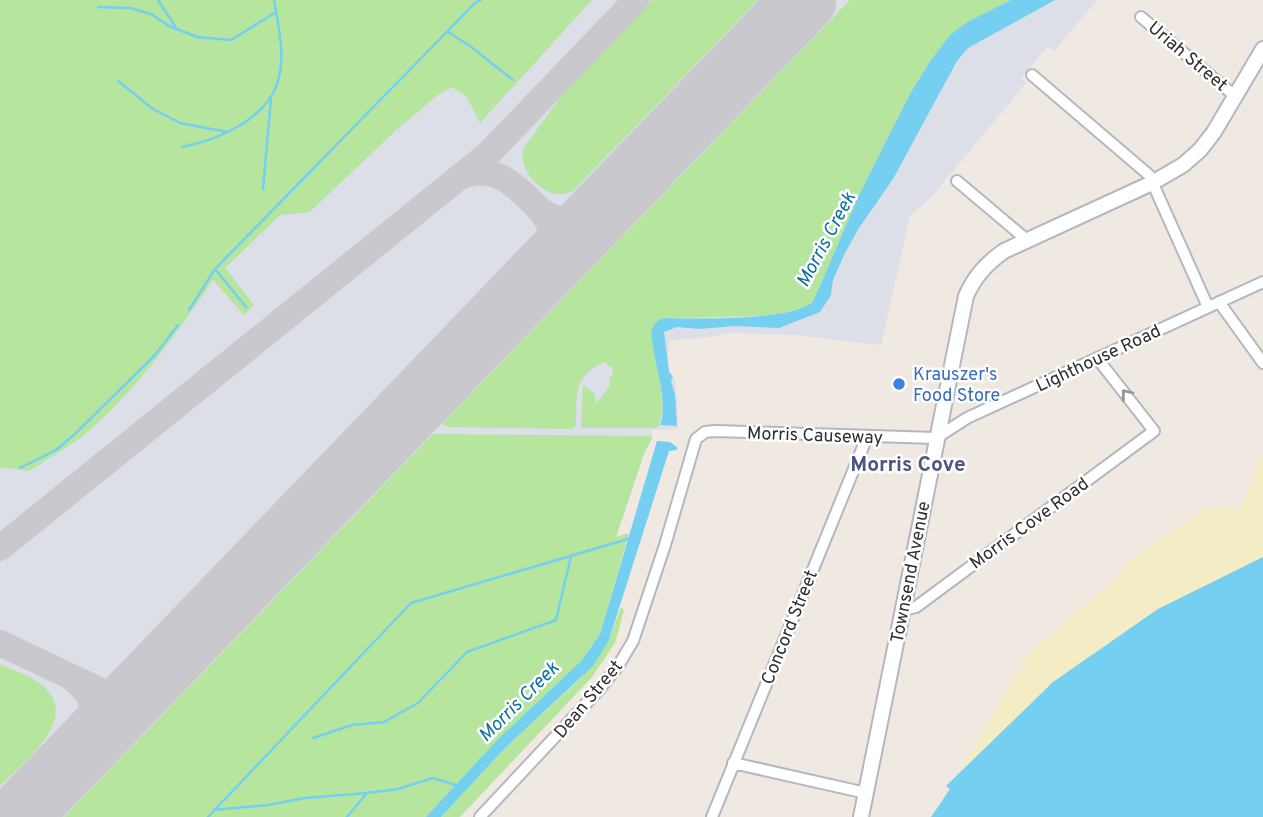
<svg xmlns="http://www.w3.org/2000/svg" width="1263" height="817" viewBox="0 0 1263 817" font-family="Overpass,sans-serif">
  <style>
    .airport { fill: #dcdee8 }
    .green { fill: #b6e59e }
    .sand { fill: #f3ecc5 }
    .water { fill: #75cff0 }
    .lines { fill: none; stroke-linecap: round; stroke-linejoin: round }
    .stream { stroke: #75cff0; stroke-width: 2.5 }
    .taxiway { stroke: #c9c8cc; stroke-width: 26 }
    .runway { stroke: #c9c8cc; stroke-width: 65 }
    .street-casing { stroke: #b4b7c1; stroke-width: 14 }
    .secondary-casing { stroke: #b4b7c1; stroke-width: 18 }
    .street { stroke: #fff; stroke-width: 10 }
    .secondary { stroke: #fff; stroke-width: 14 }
    .oneway { stroke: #969696 }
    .shop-dot { fill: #3f7fe0; stroke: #fff; stroke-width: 2.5 }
    .labels { text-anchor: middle; stroke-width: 5; stroke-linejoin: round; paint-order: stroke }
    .street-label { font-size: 18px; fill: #2e2e2e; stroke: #fff }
    .shop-label { font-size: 18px; fill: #366cbe; stroke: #fff; text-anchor: start }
    .water-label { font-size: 19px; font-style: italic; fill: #0d6fa3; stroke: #fff }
    .quarter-label { font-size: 21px; font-weight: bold; fill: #4d5680; stroke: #fff }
  </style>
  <rect width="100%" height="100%" fill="#efe9e1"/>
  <path class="airport" d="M 0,0 L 1097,0 L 1054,51 L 1048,46 L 1021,78 L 1026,83 L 933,195 L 910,216 L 881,345 L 795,335 L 729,333 L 704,338 L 669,340 L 668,357 L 670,373 L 675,380 L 677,398 L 678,429 L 652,430 L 652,439 L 645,451 L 616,538 L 459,777 L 462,797 L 460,817 L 0,817 Z"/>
  <path class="green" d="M 0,0 L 592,0 L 480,123 L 467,97 L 452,87 L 439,94 L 395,131 L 310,212 L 280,215 L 225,268 L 254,305 L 244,315 L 213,280 C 178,332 129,400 79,439 C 63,450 46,460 29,471 L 0,467 Z
    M 652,0 L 758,0 L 573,191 C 549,204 518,174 523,149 L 568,87 Z
    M 850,0 L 1011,0 L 969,21 L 951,34 L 931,60 L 911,92 L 860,193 L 813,302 L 802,308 L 768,316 L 664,318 L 652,338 C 655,361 670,409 657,428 L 581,428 L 583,385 L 594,393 L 596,404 L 610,386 L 609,379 L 613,374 L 613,369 L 604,362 C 572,377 577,395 576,425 L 573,429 L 448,427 L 442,424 Z
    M 433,434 L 651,436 L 652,439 L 645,451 L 616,537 L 629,533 L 600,634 L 582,660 L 497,740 L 426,817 L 64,817 Z
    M 621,607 L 624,610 L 615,643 L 592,677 L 460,817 L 441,817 L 505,748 L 581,678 L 609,640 Z
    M 0,664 C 14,671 32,676 43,686 C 82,719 22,763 0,786 Z"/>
  <path class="sand" d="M 1263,452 L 1263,557 L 1158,609 L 1053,682 L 957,775 L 1029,654 L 1122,573 L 1120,568 L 1209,506 L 1212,508 L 1241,508 Z"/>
  <path class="water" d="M 1011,0 L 1055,0 L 968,48 L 957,61 L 893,179 L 859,228 L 844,255 L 833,280 L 831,295 L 820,312 L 779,328 L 735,326 L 699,329 L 677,327 L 664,332 L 669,372 L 673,376 L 671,381 L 675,395 L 677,426 L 660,425 C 668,404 657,373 654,352 C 653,345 650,336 652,329 C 654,323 659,320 664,318 C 696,319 790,321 813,302 L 860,193 L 911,92 L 931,60 L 951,34 L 969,21 Z
    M 657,441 L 670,442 L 677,447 L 677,450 L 669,451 L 609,640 L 593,666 L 505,748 L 441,817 L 426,817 L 497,740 L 582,660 L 600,634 Z
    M 1263,557 L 1263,817 L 931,817 L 950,789 L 946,786 L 1053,682 L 1158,609 Z"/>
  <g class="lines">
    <path class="stream" d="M 158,0 L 175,26
      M 98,7 L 130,8 L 151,14 L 169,26 L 197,37 L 231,40 L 276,12
      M 448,32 L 470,46 L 513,80
      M 118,81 L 153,109 L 180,123 L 227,132
      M 182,147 C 219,140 270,118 279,77 C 285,53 278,24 274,0
      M 263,189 L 271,99
      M 215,269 L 246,307
      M 189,310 L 215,269 L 475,3 L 481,0
      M 20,468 L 56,450 L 75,434 L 155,355 L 178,325
      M 313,738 L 352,725 L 384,722 L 418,703 L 467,652 L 556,620 L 571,556
      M 214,810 L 268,805 L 305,798 L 367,793 L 398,789 L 433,778 L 459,786
      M 208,817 L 411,603 L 628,539
      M 347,817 L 367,793"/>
    <path class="taxiway" d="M 460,177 C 489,165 507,178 528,198 C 537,207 547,216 551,229 C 554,241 550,254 548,267
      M 540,210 C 561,224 578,222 600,212
      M 0,548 L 488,154 L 636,0
      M 0,643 L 101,691 L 120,694 L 146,684
      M 73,679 C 97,698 98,716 88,744"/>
    <path class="runway" d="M 18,817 L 804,0"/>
    <g class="street-casing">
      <path id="street" d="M 1141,17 L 1235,96
        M 1032,75 L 1149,175 L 1208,307
        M 957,181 L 1027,240
        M 1219,302 L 1263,363
        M 902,610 L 916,607 L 1154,431 L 1097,358
        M 733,763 L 866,793
        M 480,817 L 597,692 L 618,666 L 633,641 L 665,545 L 696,439 L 705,432 L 715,431 L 936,438 L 967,418 L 1263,282
        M 712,817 L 867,437"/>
    </g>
    <g class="secondary-casing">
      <path id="secondary" d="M 861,817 L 966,296 C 975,276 986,264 1004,251 L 1152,183 L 1183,165 L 1200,150 L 1214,132 L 1263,49"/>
    </g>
    <use href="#street" class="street"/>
    <use href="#secondary" class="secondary"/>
  </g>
  <defs><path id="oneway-chevron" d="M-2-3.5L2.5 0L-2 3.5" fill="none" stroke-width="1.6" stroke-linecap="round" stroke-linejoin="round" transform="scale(1.75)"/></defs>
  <use class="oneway" href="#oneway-chevron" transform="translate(1126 394) rotate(-128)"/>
  <circle class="shop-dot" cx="899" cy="384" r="7"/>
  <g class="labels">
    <g class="street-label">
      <text transform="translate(1188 56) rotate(40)" y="6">Uriah Street</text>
      <text transform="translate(1098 358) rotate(-25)" y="6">Lighthouse Road</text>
      <text transform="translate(815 435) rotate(2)" y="6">Morris Causeway</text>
      <text transform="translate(1029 523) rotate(-36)" y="6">Morris Cove Road</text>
      <text transform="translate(910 572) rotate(-79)" y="6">Townsend Avenue</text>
      <text transform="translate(789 627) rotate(-68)" y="6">Concord Street</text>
      <text transform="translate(588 699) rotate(-50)" y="6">Dean Street</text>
    </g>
    <g class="shop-label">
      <text x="913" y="380">Krauszer's<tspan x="913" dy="21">Food Store</tspan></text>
    </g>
    <g class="water-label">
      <text transform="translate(825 239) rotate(-62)" y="7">Morris Creek</text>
      <text transform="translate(518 701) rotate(-45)" y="7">Morris Creek</text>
    </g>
    <g class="quarter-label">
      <text x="908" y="471">Morris Cove</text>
    </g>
  </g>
</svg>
